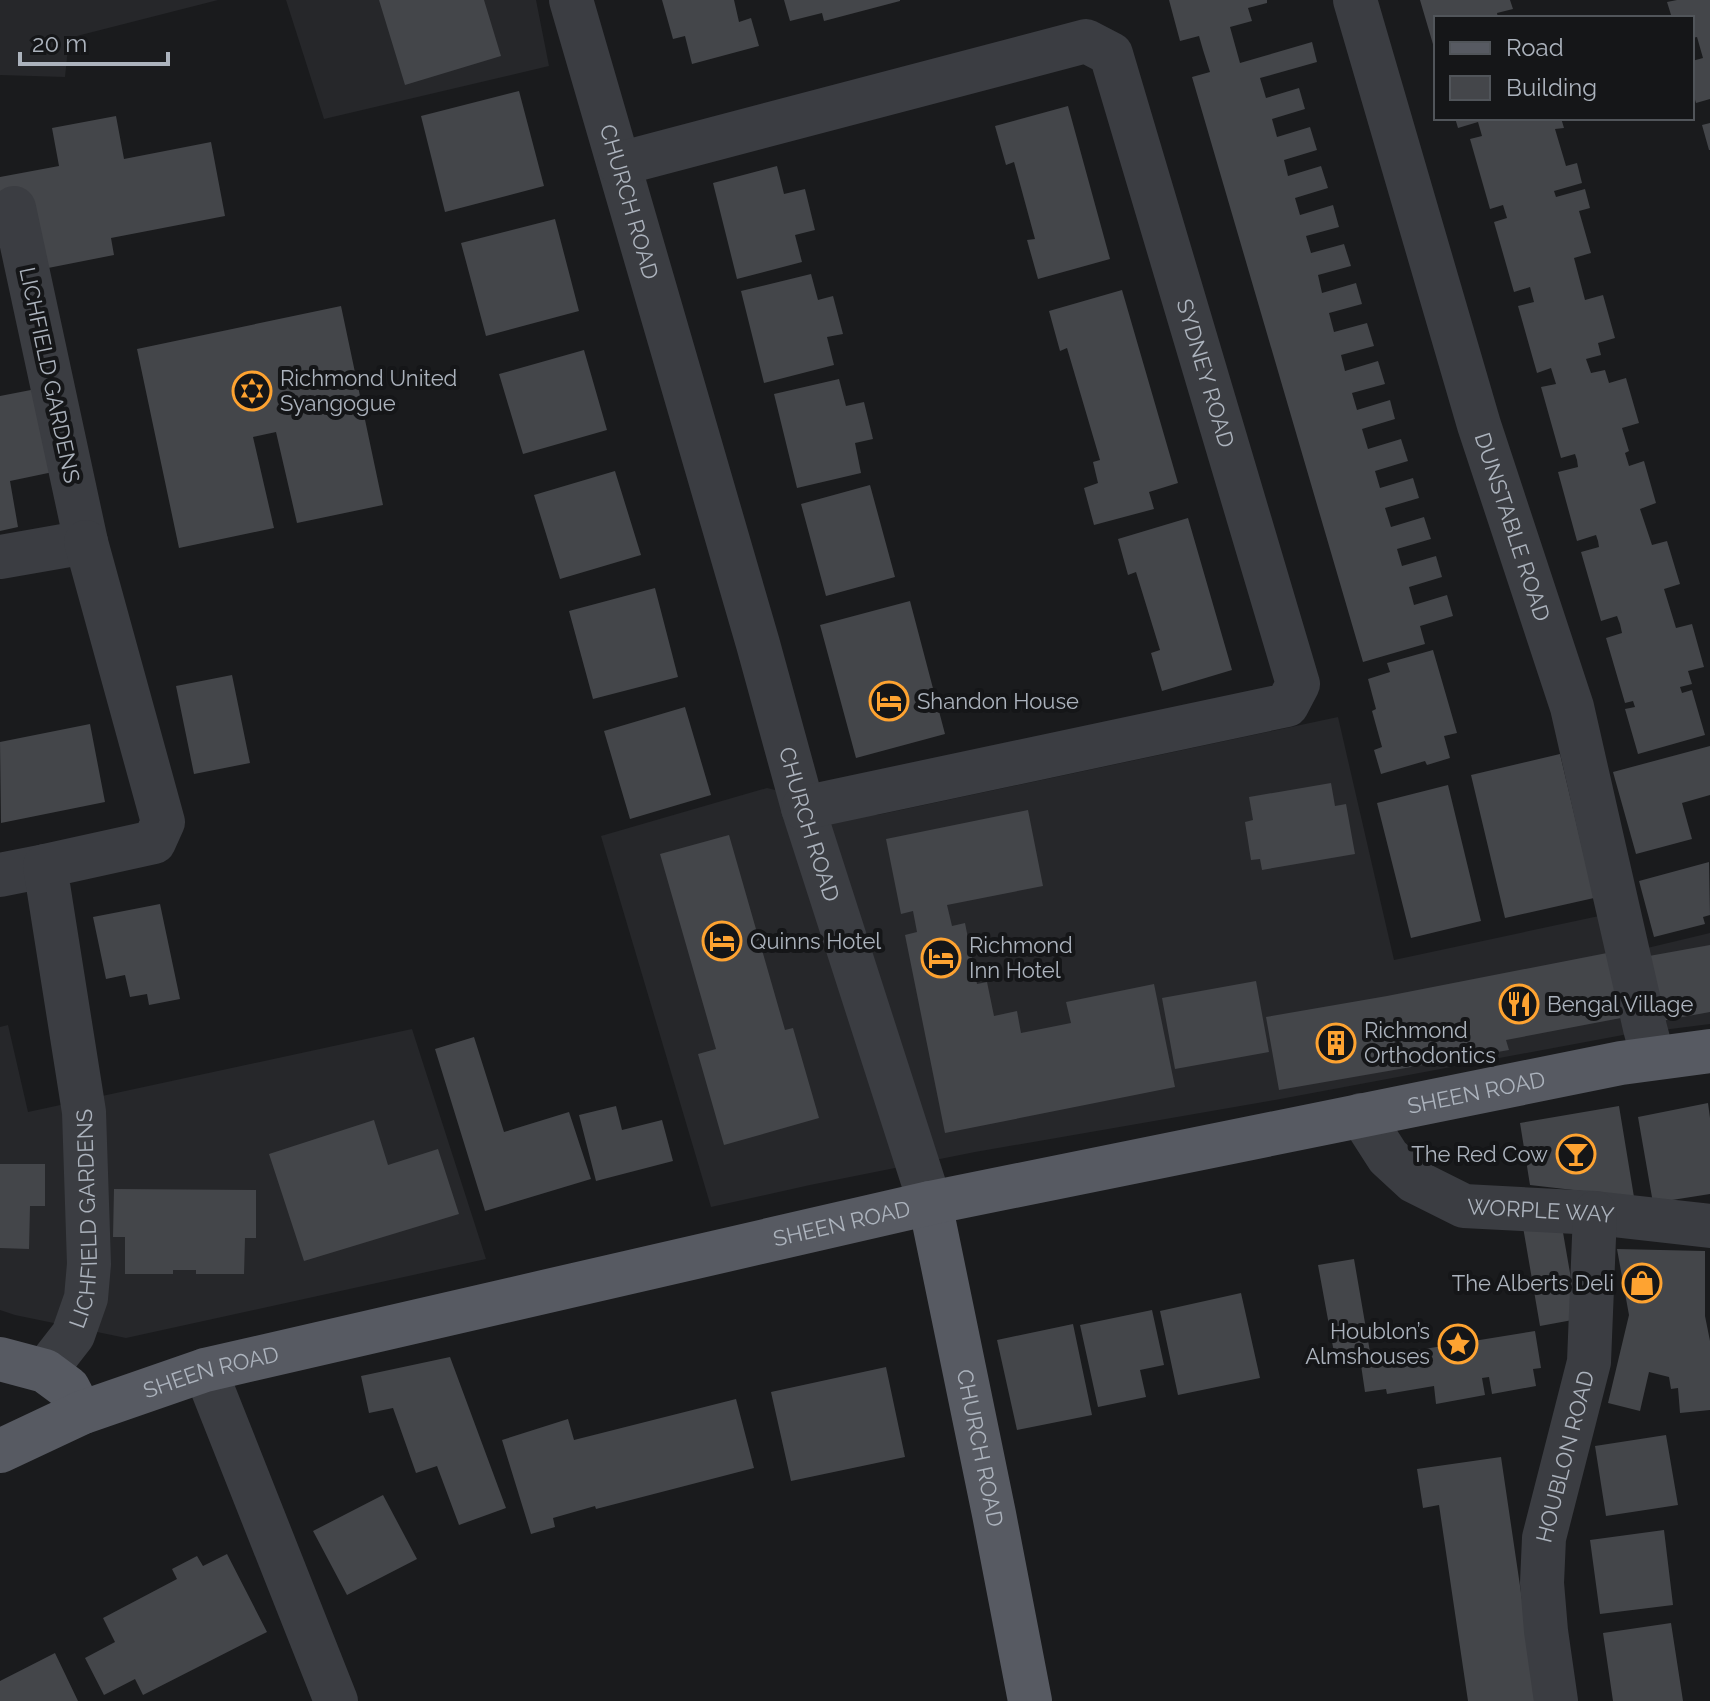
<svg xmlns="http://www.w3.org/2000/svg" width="1710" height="1701" viewBox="0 0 1710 1701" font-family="Raleway,sans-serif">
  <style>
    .built { fill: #26272a }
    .building { fill: #44464a }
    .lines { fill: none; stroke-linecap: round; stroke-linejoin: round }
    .minor { stroke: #3b3d42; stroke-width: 44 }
    .major { stroke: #575a62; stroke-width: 44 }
    .labels { text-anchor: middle; stroke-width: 8; stroke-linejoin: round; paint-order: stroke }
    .street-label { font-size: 22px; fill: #acb3bd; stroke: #151618 }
    .poi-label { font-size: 22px; fill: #acb3bd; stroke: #151618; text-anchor: start }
  </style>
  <rect width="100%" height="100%" fill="#1a1b1d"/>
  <path class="built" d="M 0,0 L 218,0 L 69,38 L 65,77 L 0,75 Z
    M 286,0 L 536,0 L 549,66 L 324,119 Z
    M 1338,717 L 1394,960 L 1599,916 L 1643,949 L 1710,933 L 1710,1024 L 1623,1035 L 1275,1100 L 975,1152 L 810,1185 L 711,1207 L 601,836 L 767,788 L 877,815 Z
    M 8,1025 L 28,1112 L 412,1029 L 486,1259 L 126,1338 L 15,1315 L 0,1310 L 0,1027 Z"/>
  <path class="building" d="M 379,0 L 484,0 L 501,56 L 405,85 Z
    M 662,0 L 734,0 L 739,22 L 751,18 L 759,46 L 692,64 L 685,36 L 673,39 Z
    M 784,0 L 900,0 L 900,1 L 824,21 L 822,13 L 790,21 Z
    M 1169,0 L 1267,0 L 1267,3 L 1248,8 L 1252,21 L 1230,27 L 1240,63 L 1312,42 L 1317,62 L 1260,78 L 1266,98 L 1299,88 L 1305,109 L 1272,119 L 1277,137 L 1310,127 L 1317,150 L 1284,160 L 1288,176 L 1321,166 L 1328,188 L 1295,198 L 1300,215 L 1333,205 L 1339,227 L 1306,236 L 1311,253 L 1344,244 L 1351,266 L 1318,275 L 1322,293 L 1356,283 L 1362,304 L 1329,313 L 1334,332 L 1367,323 L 1374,346 L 1341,355 L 1345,371 L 1378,361 L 1385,384 L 1352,393 L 1357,410 L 1390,400 L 1395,419 L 1362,429 L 1368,449 L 1401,439 L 1408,461 L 1375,471 L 1380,488 L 1413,478 L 1419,498 L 1385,508 L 1391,527 L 1424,517 L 1431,539 L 1397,549 L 1402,566 L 1436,556 L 1442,577 L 1409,587 L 1414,605 L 1447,595 L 1453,616 L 1420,626 L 1425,644 L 1363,662 L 1192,77 L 1210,72 L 1203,50 L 1199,36 L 1180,41 Z
    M 1420,0 L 1510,0 L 1513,9 L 1497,13 L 1498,18 L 1436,18 L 1435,51 Z
    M 1677,0 L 1710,0 L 1710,99 L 1696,103 L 1692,90 L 1692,61 L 1703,58 L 1697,37 L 1692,38 L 1692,18 L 1672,18 L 1667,2 Z
    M 519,91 L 544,186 L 445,212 L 421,116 Z
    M 1068,106 L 1110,259 L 1038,279 L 1027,240 L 1035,239 L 1014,162 L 1006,165 L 995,126 Z
    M 116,116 L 124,159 L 211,142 L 225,216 L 111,238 L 114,255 L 43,269 L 0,211 L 0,177 L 59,166 L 52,128 Z
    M 1455,118 L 1561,118 L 1564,128 L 1555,129 L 1566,166 L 1577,163 L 1582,183 L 1554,191 L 1556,197 L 1585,189 L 1590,208 L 1579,211 L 1591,253 L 1574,258 L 1585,300 L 1603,295 L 1615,338 L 1598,343 L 1601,355 L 1586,359 L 1591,373 L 1605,370 L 1609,383 L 1626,378 L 1639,423 L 1622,428 L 1629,451 L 1625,453 L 1629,466 L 1644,461 L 1656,503 L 1640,509 L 1652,545 L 1667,541 L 1680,584 L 1664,589 L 1676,628 L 1692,624 L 1704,667 L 1688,671 L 1692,684 L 1680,687 L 1682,693 L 1692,690 L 1705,735 L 1638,754 L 1625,709 L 1635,707 L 1633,701 L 1625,703 L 1606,638 L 1622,633 L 1620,624 L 1617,616 L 1601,621 L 1581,552 L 1599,547 L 1598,541 L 1596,535 L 1577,541 L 1558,472 L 1578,467 L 1577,460 L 1575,454 L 1561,458 L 1541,387 L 1556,384 L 1551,368 L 1537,373 L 1518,306 L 1534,302 L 1530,287 L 1514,292 L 1494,222 L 1507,218 L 1503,205 L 1490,209 L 1470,139 L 1482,136 L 1478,122 L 1458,128 Z
    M 1710,123 L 1710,150 L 1709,150 L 1702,125 Z
    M 777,166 L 784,194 L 805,189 L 815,230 L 795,235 L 802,262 L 737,279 L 713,183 Z
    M 555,219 L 579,311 L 486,336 L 461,243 Z
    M 811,274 L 818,300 L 833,296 L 843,334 L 827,337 L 834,365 L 764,383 L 741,291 Z
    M 1122,290 L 1178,483 L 1149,492 L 1154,509 L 1094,525 L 1084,488 L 1098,483 L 1093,462 L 1100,460 L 1067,348 L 1060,351 L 1049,311 Z
    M 341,306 L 383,505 L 297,523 L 276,432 L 253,437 L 274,528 L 179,548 L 137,349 Z
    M 584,350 L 607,430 L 523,454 L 499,374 Z
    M 839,379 L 846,406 L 864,402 L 873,439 L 855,443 L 861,473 L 797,488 L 774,394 Z
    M 36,389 L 53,472 L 10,481 L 18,527 L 0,531 L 0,396 Z
    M 615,471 L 641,555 L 560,579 L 534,495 Z
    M 870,485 L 895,577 L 826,596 L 801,504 Z
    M 1188,518 L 1232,670 L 1162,691 L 1151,653 L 1160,650 L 1136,572 L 1128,575 L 1118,539 Z
    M 655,588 L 678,677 L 593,699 L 569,611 Z
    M 910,601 L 945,734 L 856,758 L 820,625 Z
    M 1433,650 L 1457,733 L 1444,736 L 1450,758 L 1427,765 L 1425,761 L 1381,774 L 1374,750 L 1382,747 L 1372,711 L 1376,709 L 1368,679 L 1390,672 L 1387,663 Z
    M 232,675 L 250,763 L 194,774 L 176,686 Z
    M 685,707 L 711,795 L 630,819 L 604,731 Z
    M 90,724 L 105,802 L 1,823 L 0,742 Z
    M 1710,746 L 1710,795 L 1682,803 L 1692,839 L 1636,854 L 1613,772 Z
    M 1560,754 L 1594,898 L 1505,918 L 1471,775 Z
    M 1331,783 L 1335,806 L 1346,804 L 1355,854 L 1262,870 L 1260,859 L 1251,860 L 1245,822 L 1253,820 L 1249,797 Z
    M 1448,785 L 1481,921 L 1411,938 L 1377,803 Z
    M 1028,810 L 1043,886 L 947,905 L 952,926 L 965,923 L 977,984 L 987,982 L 994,1016 L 1017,1011 L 1021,1033 L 1071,1023 L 1066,1002 L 1154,984 L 1175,1087 L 945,1133 L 905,935 L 917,932 L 913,911 L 901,914 L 886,839 Z
    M 729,835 L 785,1030 L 793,1028 L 819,1118 L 724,1145 L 698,1054 L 716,1049 L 660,854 Z
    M 1709,862 L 1710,915 L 1703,917 L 1705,924 L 1654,937 L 1639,881 Z
    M 160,904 L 180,999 L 149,1005 L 147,994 L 130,997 L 125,975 L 106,979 L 93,917 Z
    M 1710,945 L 1710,1012 L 1661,1021 L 1649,956 Z
    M 1607,953 L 1621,1018 L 1506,1040 L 1509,1050 L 1279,1090 L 1266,1017 L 1387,996 Z
    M 1256,981 L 1269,1052 L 1175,1069 L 1162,998 Z
    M 474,1037 L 504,1132 L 569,1112 L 591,1179 L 485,1211 L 435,1049 Z
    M 1708,1103 L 1710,1118 L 1710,1194 L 1653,1203 L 1638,1117 Z
    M 616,1106 L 622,1130 L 662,1120 L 673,1161 L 596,1181 L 579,1115 Z
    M 1619,1106 L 1634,1197 L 1530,1185 L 1520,1123 Z
    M 374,1120 L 388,1165 L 438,1149 L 459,1214 L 304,1261 L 269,1154 Z
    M 0,1164 L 45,1164 L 45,1206 L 30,1206 L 29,1249 L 0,1248 Z
    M 114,1189 L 256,1190 L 256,1238 L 245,1238 L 244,1274 L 196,1274 L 196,1270 L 173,1270 L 173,1274 L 125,1274 L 125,1237 L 113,1237 Z
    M 1561,1221 L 1578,1319 L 1540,1326 L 1523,1227 Z
    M 1617,1249 L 1705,1251 L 1705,1316 L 1710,1341 L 1710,1410 L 1680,1413 L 1678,1388 L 1671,1389 L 1669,1377 L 1649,1372 L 1640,1411 L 1608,1403 L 1629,1315 Z
    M 1354,1259 L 1370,1352 L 1335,1358 L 1318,1265 Z
    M 1241,1293 L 1260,1378 L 1178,1395 L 1160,1311 Z
    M 1152,1310 L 1164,1365 L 1140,1370 L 1146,1397 L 1098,1407 L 1080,1325 Z
    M 1073,1324 L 1092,1415 L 1017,1430 L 997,1340 Z
    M 1535,1331 L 1541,1368 L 1533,1369 L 1536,1386 L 1492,1394 L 1489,1377 L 1482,1378 L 1485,1395 L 1436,1404 L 1434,1386 L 1387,1394 L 1386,1389 L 1365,1392 L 1361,1365 L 1382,1362 L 1381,1356 Z
    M 450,1357 L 506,1508 L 459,1525 L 437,1466 L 416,1473 L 393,1408 L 369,1413 L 361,1376 Z
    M 886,1367 L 905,1457 L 791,1481 L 771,1392 Z
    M 736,1399 L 754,1468 L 596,1509 L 595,1506 L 553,1518 L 555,1527 L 531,1534 L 502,1440 L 568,1419 L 574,1440 Z
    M 1666,1435 L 1678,1505 L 1606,1516 L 1595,1446 Z
    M 1501,1457 L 1537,1701 L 1468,1701 L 1439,1505 L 1423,1508 L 1417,1469 Z
    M 383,1495 L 417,1559 L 347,1595 L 313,1531 Z
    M 1664,1530 L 1673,1605 L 1600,1614 L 1590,1540 Z
    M 227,1554 L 267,1632 L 143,1695 L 135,1679 L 104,1695 L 85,1658 L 115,1642 L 103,1618 L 177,1579 L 172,1569 L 197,1556 L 203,1566 Z
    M 1671,1623 L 1683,1701 L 1613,1701 L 1603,1633 Z
    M 55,1653 L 78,1701 L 0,1701 L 0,1681 Z"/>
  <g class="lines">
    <g class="minor">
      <path id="s1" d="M 571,0 L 758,644 L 803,808 L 930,1203"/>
      <path id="s2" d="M 1355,0 L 1479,425 L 1572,707 L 1645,1028 L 1653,1058"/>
      <path id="s3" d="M 619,164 L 1086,41 L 1111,54 L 1298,684 L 1287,705 L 803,808"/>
      <path d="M 0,557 L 86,542 L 14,208"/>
      <path d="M 0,875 L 45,866"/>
      <path id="s4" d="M 1361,1115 L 1388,1157 L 1414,1181 L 1464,1206 L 1595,1213 L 1710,1226"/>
      <path d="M 205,1370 L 336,1701"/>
      <path id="s5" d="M 45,1371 L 73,1335 L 86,1298 L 89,1264 L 84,1112 L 45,866 L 154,842 L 163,822 L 86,542"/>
      <path id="s6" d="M 1556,1701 L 1546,1631 L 1542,1583 L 1544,1538 L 1589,1362 L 1595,1213"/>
    </g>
    <g class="major">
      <path id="s7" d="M 930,1203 L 994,1514 L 1030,1701"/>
      <path d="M 0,1359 L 45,1371 L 68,1388 L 81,1413"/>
      <path id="s8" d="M 0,1451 L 81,1413 L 205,1370 L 930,1203 L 1621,1063 L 1710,1051"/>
    </g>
  </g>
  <defs>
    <g id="synagogue-ring" transform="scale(2)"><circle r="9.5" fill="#151618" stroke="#fea331" stroke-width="1.5"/><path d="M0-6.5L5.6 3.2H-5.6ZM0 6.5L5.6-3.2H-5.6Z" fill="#fea331"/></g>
    <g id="hotel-ring" transform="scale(2)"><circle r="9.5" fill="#151618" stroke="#fea331" stroke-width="1.5"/><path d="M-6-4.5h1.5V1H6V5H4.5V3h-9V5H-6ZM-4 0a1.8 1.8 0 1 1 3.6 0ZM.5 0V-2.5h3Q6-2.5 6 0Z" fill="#fea331"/></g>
    <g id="restaurant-ring" transform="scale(2)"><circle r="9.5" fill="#151618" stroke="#fea331" stroke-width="1.5"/><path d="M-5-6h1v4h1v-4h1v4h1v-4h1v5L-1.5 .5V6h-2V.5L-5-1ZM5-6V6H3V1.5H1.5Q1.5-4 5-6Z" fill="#fea331"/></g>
    <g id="building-ring" transform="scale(2)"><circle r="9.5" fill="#151618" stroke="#fea331" stroke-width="1.5"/><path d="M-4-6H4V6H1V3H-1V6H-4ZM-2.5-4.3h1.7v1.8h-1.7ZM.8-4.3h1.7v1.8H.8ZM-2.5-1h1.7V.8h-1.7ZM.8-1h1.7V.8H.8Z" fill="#fea331"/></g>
    <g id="bar-ring" transform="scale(2)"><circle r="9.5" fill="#151618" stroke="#fea331" stroke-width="1.5"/><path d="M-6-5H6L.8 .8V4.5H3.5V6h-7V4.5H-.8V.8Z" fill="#fea331"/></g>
    <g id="shop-ring" transform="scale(2)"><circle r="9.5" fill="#151618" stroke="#fea331" stroke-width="1.5"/><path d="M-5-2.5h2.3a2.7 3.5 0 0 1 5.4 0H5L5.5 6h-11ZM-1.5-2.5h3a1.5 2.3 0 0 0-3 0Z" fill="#fea331"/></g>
    <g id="sight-ring" transform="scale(2)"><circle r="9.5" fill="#151618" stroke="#fea331" stroke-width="1.5"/><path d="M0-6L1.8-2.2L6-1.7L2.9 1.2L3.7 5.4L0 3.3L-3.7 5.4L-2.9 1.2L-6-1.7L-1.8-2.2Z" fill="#fea331"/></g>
  </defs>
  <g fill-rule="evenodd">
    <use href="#synagogue-ring" x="252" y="391"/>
    <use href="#hotel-ring" x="889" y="701"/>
    <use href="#hotel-ring" x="722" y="941"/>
    <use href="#hotel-ring" x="941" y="958"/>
    <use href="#restaurant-ring" x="1519" y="1004"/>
    <use href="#building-ring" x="1336" y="1043"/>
    <use href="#bar-ring" x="1576" y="1154"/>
    <use href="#shop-ring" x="1642" y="1283"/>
    <use href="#sight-ring" x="1458" y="1344"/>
  </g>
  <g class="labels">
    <g class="street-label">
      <text dy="8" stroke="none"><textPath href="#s1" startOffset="210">CHURCH ROAD</textPath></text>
      <text dy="8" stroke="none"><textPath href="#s3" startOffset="844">SYDNEY ROAD</textPath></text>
      <text transform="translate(50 375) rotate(78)" y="8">LICHFIELD GARDENS</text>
      <text dy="8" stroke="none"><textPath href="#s2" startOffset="550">DUNSTABLE ROAD</textPath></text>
      <text dy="8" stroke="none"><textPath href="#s1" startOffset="858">CHURCH ROAD</textPath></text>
      <text dy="8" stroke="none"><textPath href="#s8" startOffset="1522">SHEEN ROAD</textPath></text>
      <text dy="8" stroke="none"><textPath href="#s4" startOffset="218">WORPLE WAY</textPath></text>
      <text dy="8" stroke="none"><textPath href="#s5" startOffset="164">LICHFIELD GARDENS</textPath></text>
      <text dy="8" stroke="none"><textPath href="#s8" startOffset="874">SHEEN ROAD</textPath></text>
      <text dy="8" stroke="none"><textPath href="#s8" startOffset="226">SHEEN ROAD</textPath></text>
      <text dy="8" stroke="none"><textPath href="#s7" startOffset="250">CHURCH ROAD</textPath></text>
      <text dy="8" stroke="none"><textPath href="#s6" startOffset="248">HOUBLON ROAD</textPath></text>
    </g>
    <g class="poi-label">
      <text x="280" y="386">Richmond United<tspan x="280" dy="25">Syangogue</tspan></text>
      <text x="917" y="709">Shandon House</text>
      <text x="750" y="949">Quinns Hotel</text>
      <text x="969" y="953">Richmond<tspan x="969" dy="25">Inn Hotel</tspan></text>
      <text x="1547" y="1012">Bengal Village</text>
      <text x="1364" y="1038">Richmond<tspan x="1364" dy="25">Orthodontics</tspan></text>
      <text x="1548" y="1162" text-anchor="end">The Red Cow</text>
      <text x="1614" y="1291" text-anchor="end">The Alberts Deli</text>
      <text x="1430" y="1339" text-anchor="end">Houblon’s<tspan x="1430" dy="25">Almshouses</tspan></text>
    </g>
  </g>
  <rect x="1434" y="16" width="260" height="104" fill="#151618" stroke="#51555a" stroke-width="2"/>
  <rect x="1450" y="42" width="40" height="12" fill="#575a62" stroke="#51555a" stroke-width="2"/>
  <text x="1506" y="56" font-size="24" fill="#acb3bd">Road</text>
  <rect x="1450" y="76" width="40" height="24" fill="#44464a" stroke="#51555a" stroke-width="2"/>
  <text x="1506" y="96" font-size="24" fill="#acb3bd">Building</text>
  <path d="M20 52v12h148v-12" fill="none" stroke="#acb3bd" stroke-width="4"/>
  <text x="32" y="52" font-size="24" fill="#acb3bd" stroke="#151618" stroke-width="6" paint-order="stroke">20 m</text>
</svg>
